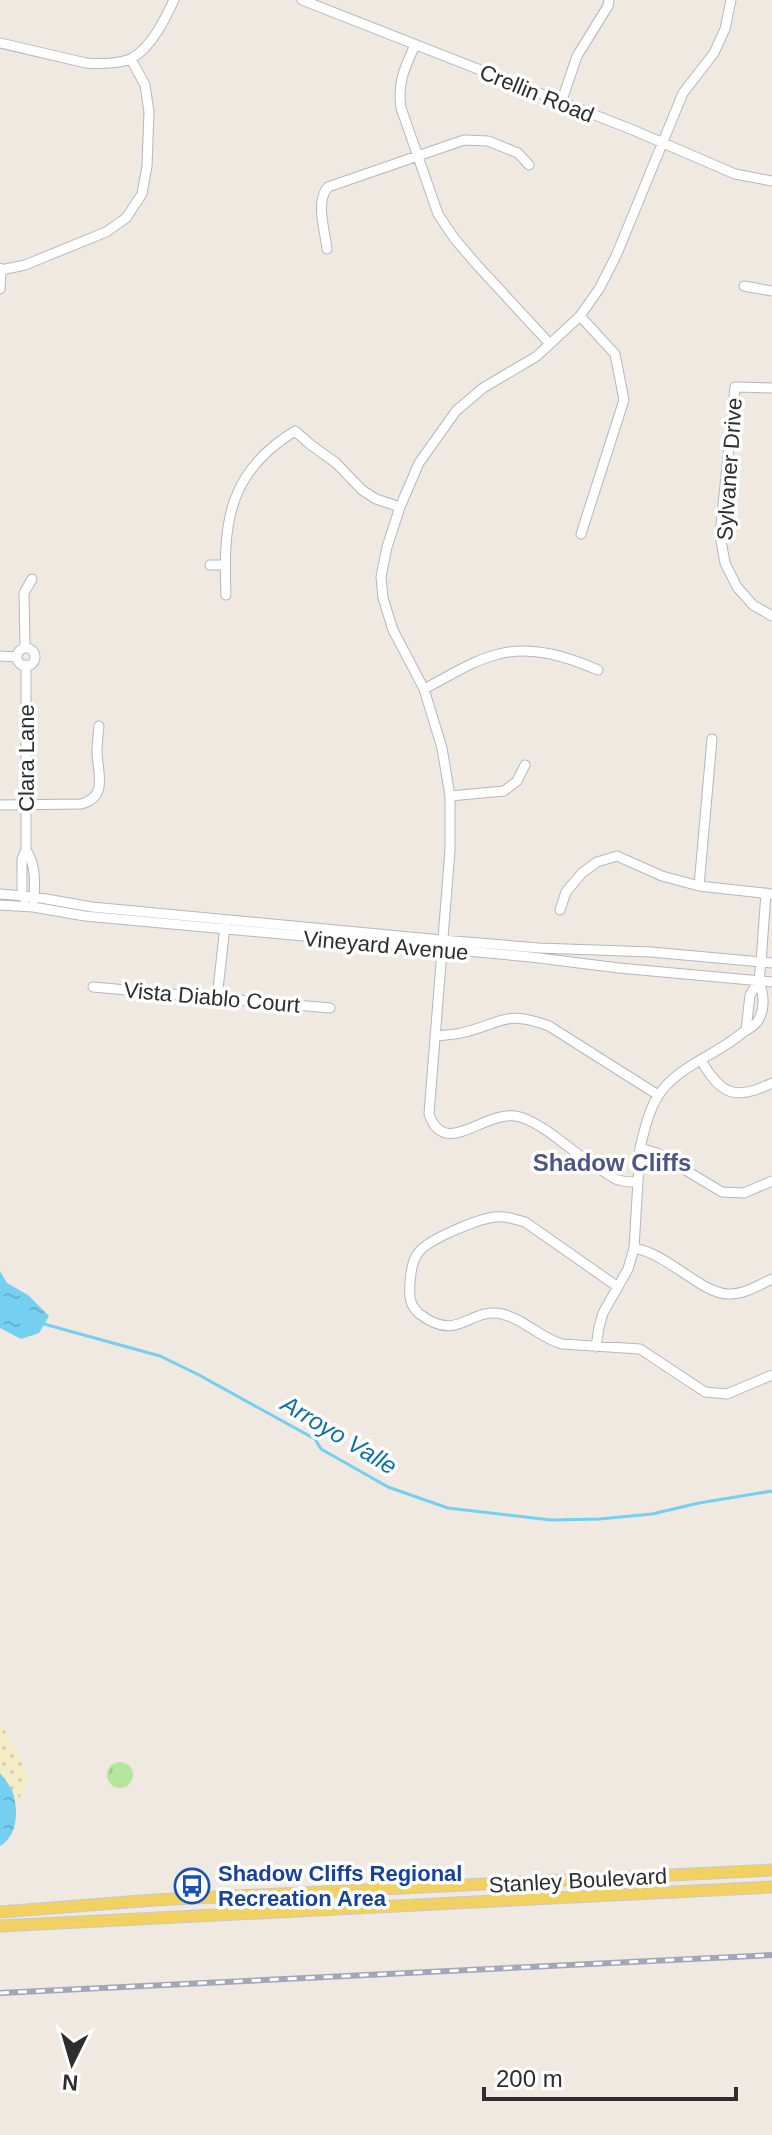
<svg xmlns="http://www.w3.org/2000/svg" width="772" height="2135" viewBox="0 0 772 2135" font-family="Helvetica,sans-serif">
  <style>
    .grass { fill: url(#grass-tufts) }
    .sand { fill: url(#sand-dots) }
    .water { fill: url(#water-ripples) }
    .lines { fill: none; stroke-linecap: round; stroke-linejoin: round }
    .stream { stroke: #75cff0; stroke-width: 3 }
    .minor-casing { stroke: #b4b7c1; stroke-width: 11 }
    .major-casing { stroke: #c9c9c9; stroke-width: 13 }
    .minor { stroke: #fff; stroke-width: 9 }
    .major { stroke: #f2d163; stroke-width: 11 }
    .rail-casing { stroke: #a3a6b8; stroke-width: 6 }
    .rail { stroke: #fff; stroke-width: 3; stroke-dasharray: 9; stroke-linecap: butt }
    .labels { text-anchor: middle; stroke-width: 7; stroke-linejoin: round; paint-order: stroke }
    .street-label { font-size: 22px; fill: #2e2e2e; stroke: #fff }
    .transit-label { font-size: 22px; font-weight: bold; fill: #164399; stroke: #fff; text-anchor: start }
    .neighbourhood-label { font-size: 24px; font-weight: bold; fill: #4d5680; stroke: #fff }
    .water-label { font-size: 24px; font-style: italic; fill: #0d6fa3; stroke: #fff }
  </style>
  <defs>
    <pattern id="grass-tufts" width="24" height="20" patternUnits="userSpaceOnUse" patternTransform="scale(2)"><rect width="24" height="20" fill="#b6e59e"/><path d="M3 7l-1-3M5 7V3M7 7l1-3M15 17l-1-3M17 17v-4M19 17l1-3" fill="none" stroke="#9dc588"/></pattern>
    <pattern id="sand-dots" width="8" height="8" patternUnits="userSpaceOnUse" patternTransform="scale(2)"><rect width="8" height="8" fill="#f3ecc5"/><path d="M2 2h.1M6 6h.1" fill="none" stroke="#d1cbaa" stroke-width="1.8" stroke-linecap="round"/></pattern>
    <pattern id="water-ripples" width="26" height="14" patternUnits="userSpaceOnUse" patternTransform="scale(2)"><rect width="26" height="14" fill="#75cff0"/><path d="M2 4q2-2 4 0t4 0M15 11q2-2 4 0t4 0" fill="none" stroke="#66b2ce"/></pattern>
  </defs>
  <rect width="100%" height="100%" fill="#efe9e1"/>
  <path class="grass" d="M107 1775a13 13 0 1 1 26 0a13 13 0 1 1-26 0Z"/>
  <path class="sand" d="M 0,1722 L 23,1765 L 29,1781 L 15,1805 L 12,1790 L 0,1773 Z"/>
  <path class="water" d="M 0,1271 L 7,1283 L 28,1295 L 49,1316 L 39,1333 L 21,1339 L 0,1328 Z
    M 0,1773 C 4,1778 9,1784 12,1790 C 19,1809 18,1836 0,1846 Z"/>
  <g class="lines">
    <path class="stream" d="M 44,1324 L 160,1356 L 199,1375 L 315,1439 L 321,1449 L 388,1487 L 448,1508 L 551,1520 L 599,1519 L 652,1514 L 699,1503 L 772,1491"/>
    <g class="minor-casing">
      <path id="minor" d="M 302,0 L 633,130 L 735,174 L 772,181
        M 0,43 L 86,63 C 97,64 122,64 132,58 C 151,48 165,19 174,0
        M 415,45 C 405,67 397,83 401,108 L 438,214 L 454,238 L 477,265 L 550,344
        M 561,103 L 577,56 L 608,6 L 609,0
        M 327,249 C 325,230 315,202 328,187 L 464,140 L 488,141 L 518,153 L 529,165
        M 0,268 L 1,270 L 25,265 L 106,232 L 126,218 L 142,194 L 147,166 L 149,112 L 145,85 L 131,59
        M 0,270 L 1,270 L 0,289
        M 744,286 L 772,291
        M 580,316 L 615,354 L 624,400 L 581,534
        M 772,388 L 735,387 L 720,535 L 725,563 L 737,587 L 753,605 L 772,616
        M 210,565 L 224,565
        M 226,595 C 223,522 228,472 295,431 L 311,445 L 336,463 L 362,490 L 376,499 L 400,507
        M 25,648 L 24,593 L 32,579
        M17 657a9 9 0 1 1 18 0a9 9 0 1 1-18 0Z
        M 0,656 L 17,657
        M 424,689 C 448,677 473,660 499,654 C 532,645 568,657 598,670
        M 450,796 L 504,791 L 517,781 L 525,765
        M 0,805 L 81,804 C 108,797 98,774 97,753 C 97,744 98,735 99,726
        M 26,850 C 36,865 35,882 34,900
        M 699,886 L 712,739
        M 0,894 L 35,897 L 92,907 L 442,940 L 539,948 L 651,952 L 772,963
        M 25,899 L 22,896 L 22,859 L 26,850 L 26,665
        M 0,905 L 33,907 L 85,916 L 531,957 L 619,968 L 772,982
        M 560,910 L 566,892 L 582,873 L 597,862 L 617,856 L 662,876 L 699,886 L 772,894
        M 93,987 L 330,1008
        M 217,998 L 225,926
        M 746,1030 L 750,995 L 759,981 L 761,962 L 766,893
        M 435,1036 C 443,1035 453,1035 461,1033 C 502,1024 503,1009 549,1026 L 658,1095
        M 701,1060 C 721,1095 735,1101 772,1083
        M 640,1148 L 657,1153 L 722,1192 L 744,1193 L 772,1181
        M 637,1182 C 632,1182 624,1182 619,1180 C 613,1179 608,1174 603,1171 C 577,1157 547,1125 520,1117 C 486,1107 445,1161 429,1114 L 450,850 L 450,796 L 442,748 L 424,689 L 393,630 L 383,598 L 381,577 L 387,547 L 400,507 L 419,463 L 456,411 L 483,388 L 537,356 L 580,316 L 599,289 L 616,256 L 683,93 L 714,53 L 725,29 L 731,0
        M 634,1248 C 669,1254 702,1295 730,1294 C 745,1294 759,1285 772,1279
        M 618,1287 L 525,1222 C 515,1219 506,1216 495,1217 C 478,1219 428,1239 418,1253 C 412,1261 411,1272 410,1282 C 409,1296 409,1306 421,1315 C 459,1343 469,1307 502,1314 C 524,1319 540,1338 562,1344 L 640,1349 L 705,1392 L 727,1394 L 772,1375
        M 596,1347 L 599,1327 L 603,1313 L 628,1269 L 634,1248 L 640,1148 C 644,1131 649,1110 658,1096 C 677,1066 717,1055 742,1033 C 747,1030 753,1027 757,1022 C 766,1009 764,995 759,981"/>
    </g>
    <g class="major-casing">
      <path id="major" d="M 0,1912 L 154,1900 L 772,1870
        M 0,1926 L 772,1887"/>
    </g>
    <use href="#minor" class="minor"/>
    <use href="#major" class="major"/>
    <g class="rail-casing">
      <path id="rail" d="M 0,1993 L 772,1955"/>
    </g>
    <use href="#rail" class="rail"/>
  </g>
  <defs>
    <g id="bus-ring" transform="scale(1.8)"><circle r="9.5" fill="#fff" stroke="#1a4fb4" stroke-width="1.5"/><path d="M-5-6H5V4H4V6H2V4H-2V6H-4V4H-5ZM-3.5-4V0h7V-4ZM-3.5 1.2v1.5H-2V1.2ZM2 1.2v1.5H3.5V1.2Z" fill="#1a4fb4"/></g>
  </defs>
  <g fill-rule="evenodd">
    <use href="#bus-ring" x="192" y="1886"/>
  </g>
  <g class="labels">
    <g class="street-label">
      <text transform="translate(537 93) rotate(22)" y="8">Crellin Road</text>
      <text transform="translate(729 469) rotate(-86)" y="8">Sylvaner Drive</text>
      <text transform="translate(26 758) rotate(-90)" y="8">Clara Lane</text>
      <text transform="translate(386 945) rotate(5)" y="8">Vineyard Avenue</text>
      <text transform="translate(212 997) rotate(5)" y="8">Vista Diablo Court</text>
      <text transform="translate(578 1880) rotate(-3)" y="8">Stanley Boulevard</text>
    </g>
    <g class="transit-label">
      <text x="218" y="1881">Shadow Cliffs Regional<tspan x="218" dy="25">Recreation Area</tspan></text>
    </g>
    <g class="neighbourhood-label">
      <text x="612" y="1171">Shadow Cliffs</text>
    </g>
    <g class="water-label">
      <text transform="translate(339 1435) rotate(31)" y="8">Arroyo Valle</text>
    </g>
  </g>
  <g transform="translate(72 2063) rotate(185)" stroke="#ffffff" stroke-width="6" paint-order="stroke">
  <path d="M0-6L14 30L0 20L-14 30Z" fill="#2e2e2e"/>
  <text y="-12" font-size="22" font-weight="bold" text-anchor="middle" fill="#2e2e2e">N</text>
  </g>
  <path d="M484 2087v12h252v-12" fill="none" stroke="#2e2e2e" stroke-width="4"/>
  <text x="496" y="2087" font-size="24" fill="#2e2e2e" stroke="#ffffff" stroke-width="6" paint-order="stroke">200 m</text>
</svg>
